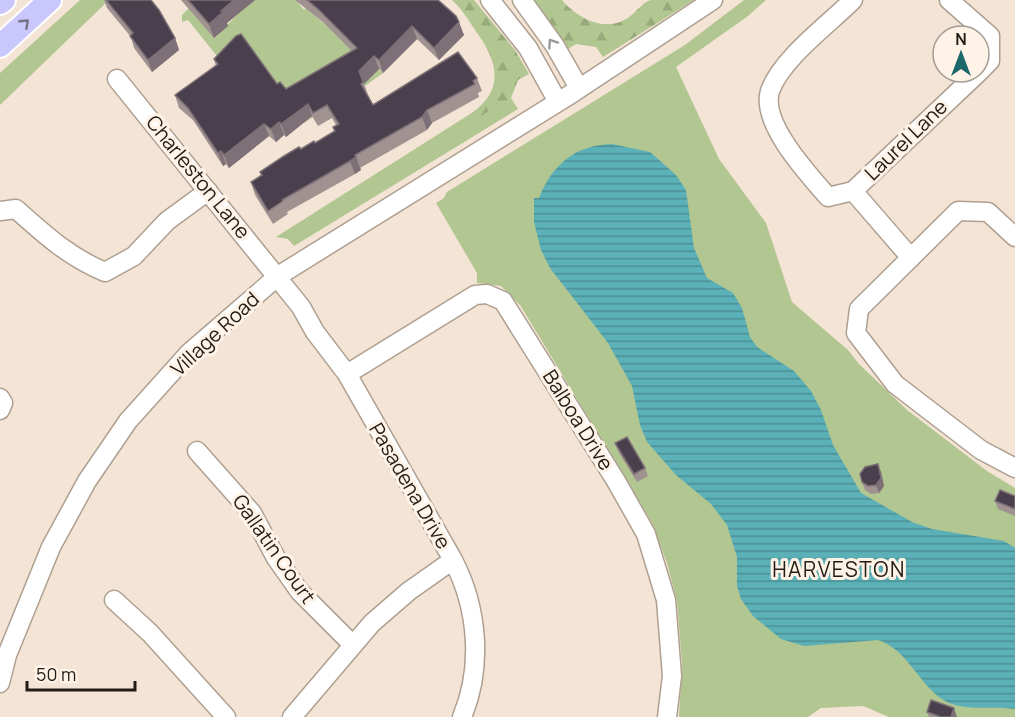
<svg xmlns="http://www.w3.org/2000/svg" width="1015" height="717" viewBox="0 0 1015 717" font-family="Manrope,sans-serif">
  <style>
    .forest { fill: url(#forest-firs) }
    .green { fill: #b1c690 }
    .water { fill: url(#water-rules) }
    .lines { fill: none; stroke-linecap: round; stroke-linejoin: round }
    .minor-casing { stroke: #ae9f91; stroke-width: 21 }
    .major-casing { stroke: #fff; stroke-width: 26 }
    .minor { stroke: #fff; stroke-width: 18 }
    .major { stroke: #cac7fd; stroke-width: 22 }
    .wall { fill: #9f9291 }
    .shaded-wall { fill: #7d7076 }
    .building { fill: #4a3f4d; stroke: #7d7076; stroke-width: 1.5 }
    .oneway { stroke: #76728a }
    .oneway2 { stroke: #9b9996 }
    .labels { text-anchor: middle; stroke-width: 6; stroke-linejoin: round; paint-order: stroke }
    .street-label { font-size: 20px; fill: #211c16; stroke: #fff2e6 }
    .neighbourhood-label { font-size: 21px; letter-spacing: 1.5px; fill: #211c16; stroke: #fff2e6 }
  </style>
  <defs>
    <pattern id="forest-firs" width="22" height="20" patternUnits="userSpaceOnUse" patternTransform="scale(1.5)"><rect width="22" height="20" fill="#b1c690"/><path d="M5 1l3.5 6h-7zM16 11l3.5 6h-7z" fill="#98aa7b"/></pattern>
    <pattern id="water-rules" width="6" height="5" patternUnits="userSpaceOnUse" patternTransform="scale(1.5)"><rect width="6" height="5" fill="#5bb1b7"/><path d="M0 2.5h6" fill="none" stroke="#4b8f94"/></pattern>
  </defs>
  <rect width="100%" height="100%" fill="#f4e4d5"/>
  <path class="forest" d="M 452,0 L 474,0 L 515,50 L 529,74 L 518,80 L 511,98 L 471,123 L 467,116 C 506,92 499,62 475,30 C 468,19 461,8 452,0 Z
    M 534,0 L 562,0 C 577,18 606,34 629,17 C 636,12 643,2 651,0 C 664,0 681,0 694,0 L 603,57 L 596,47 L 576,44 L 568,49 Z"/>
  <path class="green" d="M 80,0 L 109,0 L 0,105 L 0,73 Z
    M 251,0 L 296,0 L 304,10 L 306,8 L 323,23 L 325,21 L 353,49 L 352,51 L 383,73 L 365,86 L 354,66 L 303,100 L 313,117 L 304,123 L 225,66 L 188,20 L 182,22 L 182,15 L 189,8 L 215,38 Z
    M 744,0 L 766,0 L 748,16 L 676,67 L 719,159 L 766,223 L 792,302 L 848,350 L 859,364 L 907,410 L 987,471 L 1015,488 L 1015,717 L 889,717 L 863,706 L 821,708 L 808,717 L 679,717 L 682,663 L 677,601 L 667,563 L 651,521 L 520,305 L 501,286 L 477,283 L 477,273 L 436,203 L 444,198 L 447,192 L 685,45 Z
    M 511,98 L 518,109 L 294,246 L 288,239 L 276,237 L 467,116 L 471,122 Z"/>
  <path class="water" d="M 612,144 L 650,152 L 676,175 L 686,190 L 694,248 L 707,278 L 733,293 L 742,308 L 750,337 L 757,347 L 794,371 L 811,391 L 821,410 L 833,445 L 861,493 L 912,522 L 932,529 L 1004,541 L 1015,548 L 1015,709 C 991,705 963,713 942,699 C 917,682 908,650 878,640 L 804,646 L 781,639 L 753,616 L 741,599 L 737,586 L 737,557 L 727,525 L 711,504 L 676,475 L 647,442 L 640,425 L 632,386 L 608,343 L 550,268 L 541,250 L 534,222 L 534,198 L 539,198 C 552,165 575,145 612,144 Z"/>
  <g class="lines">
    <g class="minor-casing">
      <path id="minor" d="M 490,0 L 528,48 L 558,102
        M 522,0 L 555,46 L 579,88
        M 853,0 C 829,24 781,59 770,91 C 760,123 809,175 828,197 L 853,191 L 979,72
        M 949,0 L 990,36 L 990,61 L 979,72
        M 117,79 L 301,307 L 315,332 L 347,374 L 453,560 C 478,608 483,667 462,717
        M 853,191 L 911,258
        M 0,211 L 16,209 C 45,235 69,257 105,272 L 134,256 L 167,221 L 208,191
        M 1015,237 L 988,212 L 958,211 L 859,309 L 856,333 L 895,384 L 981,450 L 1015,468
        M 347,374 L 475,295 L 487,294 L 503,301 L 616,481 L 646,534 L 666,600 L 672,676 L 667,717
        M 0,398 L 3,403 L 0,410
        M 197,451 L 252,513 L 276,558 L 300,592 L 353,645
        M 114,600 L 150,633 L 226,717
        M 0,683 L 7,655 L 51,547 L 87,481 L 128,421 L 189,353 L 278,276 L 571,94 L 713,0
        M 292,717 L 372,623 L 409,591 L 453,560"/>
    </g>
    <g class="major-casing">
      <path id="major" d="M 0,3 L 4,0
        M 0,46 L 50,0"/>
    </g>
    <use href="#minor" class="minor"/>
    <use href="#major" class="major"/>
  </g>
  <path class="wall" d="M 104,0 L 151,0 L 175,38 L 179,50 L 152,72 L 134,48 L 131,37 L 107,8 Z
    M 181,0 L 255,0 L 227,23 L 228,26 L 214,38 Z
    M 295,0 L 438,0 L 464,35 L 439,60 L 417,39 L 383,73 L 379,69 L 364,84 L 368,95 L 373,105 L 477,78 L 482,91 L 478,93 L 479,97 L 432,123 L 427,130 L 360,168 L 361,170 L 355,174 L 287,212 L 288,214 L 273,224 L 255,195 L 251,182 L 262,176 L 260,172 L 301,149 L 315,143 L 334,131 L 333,127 L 336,125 L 332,118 L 318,126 L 312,116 L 286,137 L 284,135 L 276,142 L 269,136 L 229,168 L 226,164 L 223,166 L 193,120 L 179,108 L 175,95 L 216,66 L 214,59 L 277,84 L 286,89 L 352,51 L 324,23 Z
    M 615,443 L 645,468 L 648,476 L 637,482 L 618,451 Z
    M 881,472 L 884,486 L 879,493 L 871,494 L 865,490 L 862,482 Z
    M 1015,496 L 1015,516 L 998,509 L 995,501 Z
    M 927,712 L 957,716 L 929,717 Z"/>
  <path class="shaded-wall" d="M 234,0 L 255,0 L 227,23 L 228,26 L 214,38 L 209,24 L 221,11 Z
    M 459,22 L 464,35 L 439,60 L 434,48 Z
    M 412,26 L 417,39 L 383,73 L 379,60 Z
    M 175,38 L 179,50 L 152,72 L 148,60 Z
    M 374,56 L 379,69 L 364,84 L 368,95 L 359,71 Z
    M 308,104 L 312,116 L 286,137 L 281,124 Z
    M 427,110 L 432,123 L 427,130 L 422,117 Z
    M 279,122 L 284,135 L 276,142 L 271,129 Z
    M 264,124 L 269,136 L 229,168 L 224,155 Z
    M 221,151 L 226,164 L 223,166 L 218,153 Z
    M 356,157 L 361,170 L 355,174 L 350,161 Z
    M 878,464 L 881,472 L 884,486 L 879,493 L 876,485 Z
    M 954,708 L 957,717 L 951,717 Z"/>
  <path class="building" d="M 106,0 L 151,0 L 159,10 L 175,38 L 148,60 L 130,36 L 133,33 Z
    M 188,0 L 234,0 L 221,11 L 223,12 L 209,24 Z
    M 307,0 L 438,0 L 456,16 L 459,22 L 434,48 L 412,26 L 379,60 L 374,56 L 359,71 L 363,82 L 361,84 L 373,105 L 458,52 L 477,78 L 473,81 L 475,84 L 427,110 L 422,117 L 355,155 L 356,157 L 350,161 L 282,200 L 283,201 L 268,211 L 251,182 L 262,175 L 260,172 L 284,156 L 299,147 L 301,149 L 314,141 L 315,143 L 335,131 L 333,127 L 339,124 L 327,105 L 313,113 L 308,104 L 281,124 L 279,122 L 271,129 L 264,124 L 224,155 L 221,151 L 218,153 L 188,108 L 175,95 L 218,64 L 214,59 L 236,36 L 241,34 L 277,84 L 280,82 L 286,89 L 357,48 L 319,10 Z
    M 627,437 L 645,468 L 634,474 L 615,443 Z
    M 878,464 L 881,478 L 876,485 L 868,486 L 862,482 L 860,474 L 865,467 Z
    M 1000,490 L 1015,496 L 1015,509 L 995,501 Z
    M 931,700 L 954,708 L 951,717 L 941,717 L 927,712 Z"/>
  <defs><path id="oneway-chevron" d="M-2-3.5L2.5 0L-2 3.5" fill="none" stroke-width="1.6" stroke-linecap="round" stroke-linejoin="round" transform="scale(1.5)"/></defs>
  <use class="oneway" href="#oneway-chevron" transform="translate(25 23) rotate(-43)"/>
  <use class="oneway2" href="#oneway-chevron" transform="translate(552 43) rotate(-124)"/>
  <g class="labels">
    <g class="street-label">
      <text transform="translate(906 140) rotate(-44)" y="7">Laurel Lane</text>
      <text transform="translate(198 177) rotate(51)" y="7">Charleston Lane</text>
      <text transform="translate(215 334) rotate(-43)" y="7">Village Road</text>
      <text transform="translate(578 420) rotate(58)" y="7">Balboa Drive</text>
      <text transform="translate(410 486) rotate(60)" y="7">Pasadena Drive</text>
      <text transform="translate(274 549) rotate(55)" y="7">Gallatin Court</text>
    </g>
    <g class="neighbourhood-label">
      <text x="839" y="577">HARVESTON</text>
    </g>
  </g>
  <g transform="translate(961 54)"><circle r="28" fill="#fff2e6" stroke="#a69c93" stroke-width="1.5"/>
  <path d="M0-4.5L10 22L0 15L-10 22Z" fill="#1a6869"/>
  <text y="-9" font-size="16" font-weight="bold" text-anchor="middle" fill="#211c16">N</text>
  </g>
  <path d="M27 681v9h108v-9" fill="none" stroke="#211c16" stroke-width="3"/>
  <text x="36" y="681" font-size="18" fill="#211c16" stroke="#fff2e6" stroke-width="4.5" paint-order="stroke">50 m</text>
</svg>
